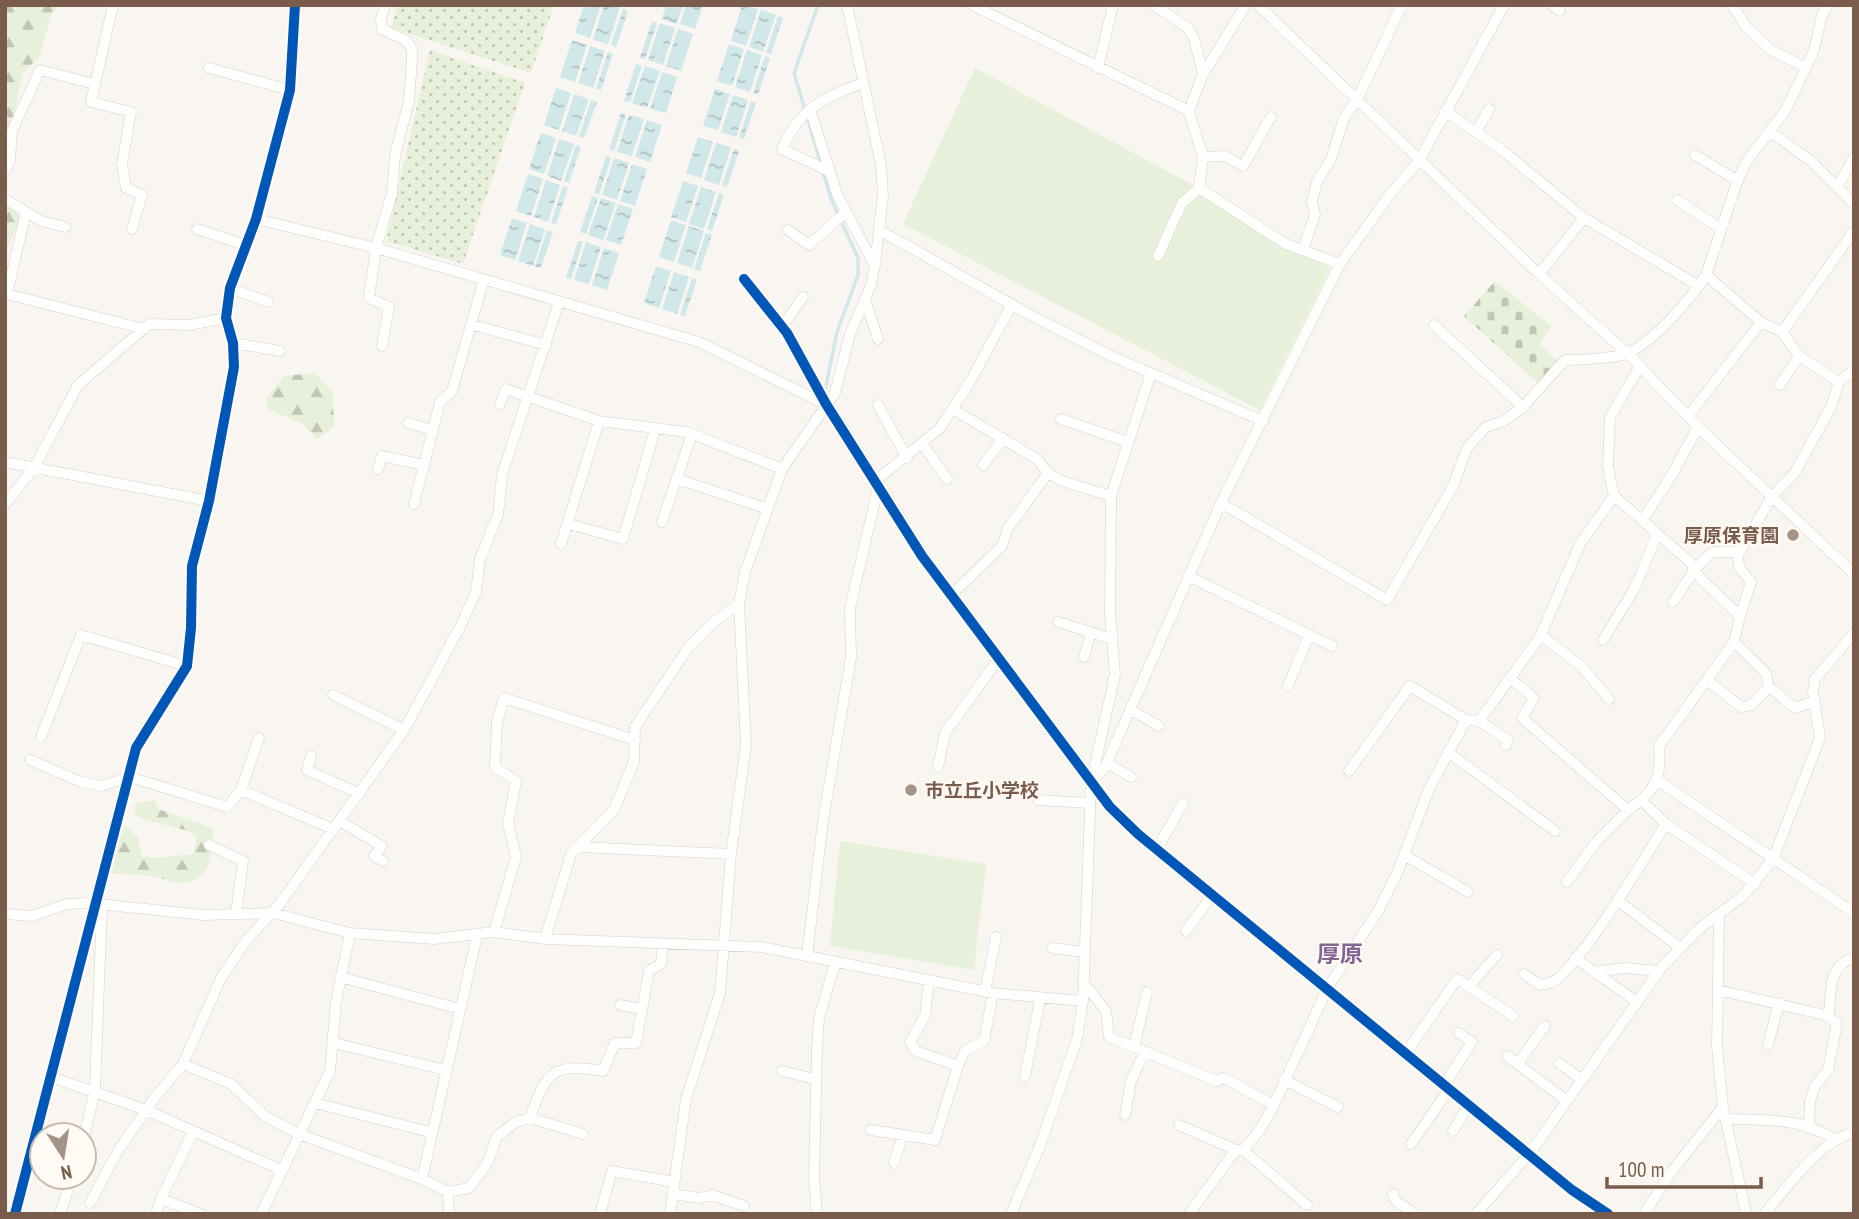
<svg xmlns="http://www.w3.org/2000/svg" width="1859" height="1219" viewBox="0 0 1859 1219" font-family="'PT Sans Narrow','Noto Sans JP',sans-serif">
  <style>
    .grass { fill: url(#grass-dots) }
    .forest { fill: url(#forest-firs) }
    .cemetery { fill: url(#cemetery-stones) }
    .pitch { fill: #e7f0db }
    .water { fill: url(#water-ripples) }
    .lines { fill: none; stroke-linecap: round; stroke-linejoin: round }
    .stream { stroke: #d0e8ea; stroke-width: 3.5 }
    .minor-casing { stroke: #d7d1cb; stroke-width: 11 }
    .minor { stroke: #fefefd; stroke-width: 10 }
    .cycleway-casing { stroke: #fffaf3; stroke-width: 15 }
    .cycleway { stroke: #0057b8; stroke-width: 10 }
    .poi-dot { fill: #a69286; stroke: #fffaf3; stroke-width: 2.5 }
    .labels { text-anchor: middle; stroke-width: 5; stroke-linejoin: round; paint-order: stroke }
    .poi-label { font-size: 19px; font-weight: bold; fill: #7a5c4d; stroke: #fffaf3; text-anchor: end }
    .quarter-label { font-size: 23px; font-weight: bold; fill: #846695; stroke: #fffaf3 }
  </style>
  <defs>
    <pattern id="grass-dots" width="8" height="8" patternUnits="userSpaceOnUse" patternTransform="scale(1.75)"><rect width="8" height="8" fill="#e7f0db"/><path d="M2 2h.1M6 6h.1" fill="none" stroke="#c0c6b4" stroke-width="1.8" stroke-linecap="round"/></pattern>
    <pattern id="forest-firs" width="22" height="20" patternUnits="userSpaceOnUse" patternTransform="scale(1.75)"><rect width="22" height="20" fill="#e7f0db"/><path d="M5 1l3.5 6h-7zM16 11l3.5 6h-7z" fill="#c0c6b4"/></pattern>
    <pattern id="cemetery-stones" width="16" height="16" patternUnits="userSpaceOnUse" patternTransform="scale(1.75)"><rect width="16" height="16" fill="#e7f0db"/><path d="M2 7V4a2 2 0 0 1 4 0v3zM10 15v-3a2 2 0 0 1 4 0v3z" fill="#c0c6b4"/></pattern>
    <pattern id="water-ripples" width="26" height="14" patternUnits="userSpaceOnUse" patternTransform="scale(1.75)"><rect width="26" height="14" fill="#d0e8ea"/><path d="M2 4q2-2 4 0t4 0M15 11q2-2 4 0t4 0" fill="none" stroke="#aebfc0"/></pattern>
  </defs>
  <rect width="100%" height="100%" fill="#f9f5f0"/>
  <path class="grass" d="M 398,5 L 554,5 L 531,73 L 391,28 Z
    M 430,50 L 525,83 L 463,264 L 386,241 Z"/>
  <path class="forest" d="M 5,5 L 59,5 L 52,13 L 39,57 L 22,74 L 5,166 Z
    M 5,202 L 21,217 L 5,252 Z
    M 315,373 L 333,393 L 334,427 L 317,439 L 303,424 L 268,409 L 266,399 L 284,376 Z
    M 155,800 L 158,809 L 213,828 C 214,855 209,889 173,882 C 166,881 160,877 152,876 C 138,874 124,875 109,873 L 106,863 L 116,831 L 128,827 L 138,838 L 142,856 L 155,858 L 194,854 L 196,835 C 176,824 150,825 134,814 L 135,804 Z"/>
  <path class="cemetery" d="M 1495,281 L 1551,326 L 1539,344 L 1559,362 L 1541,386 L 1464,316 Z"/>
  <path class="pitch" d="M 975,68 L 1199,188 L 1330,269 L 1260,410 L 903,224 Z
    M 840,841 L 986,864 L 974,970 L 830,946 Z"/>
  <path class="water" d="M 584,5 L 601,5 L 590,38 L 575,33 Z
    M 604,5 L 620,7 L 608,44 L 593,40 Z
    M 666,5 L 683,5 L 676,24 L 662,19 Z
    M 686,5 L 703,5 L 695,29 L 680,24 Z
    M 742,5 L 758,9 L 746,46 L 731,41 Z
    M 623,9 L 628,11 L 616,47 L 611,45 Z
    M 761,10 L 776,15 L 763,52 L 749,47 Z
    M 778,16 L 783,18 L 771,54 L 766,53 Z
    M 652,21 L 657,23 L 645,59 L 640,58 Z
    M 660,23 L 675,28 L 663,65 L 648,60 Z
    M 678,29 L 693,34 L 681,71 L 666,66 Z
    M 572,40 L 587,45 L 575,82 L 560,77 Z
    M 729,44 L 744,49 L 732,86 L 717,81 Z
    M 590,46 L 605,51 L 593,88 L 578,83 Z
    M 747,50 L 762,55 L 750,92 L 735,87 Z
    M 608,52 L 613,54 L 601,90 L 596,89 Z
    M 765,56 L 770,58 L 758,95 L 753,93 Z
    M 636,64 L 642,66 L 630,102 L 624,101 Z
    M 645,66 L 660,71 L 647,108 L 632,103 Z
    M 662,72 L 677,77 L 666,113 L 650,109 Z
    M 556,88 L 571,93 L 559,130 L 544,125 Z
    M 715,89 L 730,94 L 718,130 L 703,126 Z
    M 574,94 L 589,99 L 576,136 L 562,131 Z
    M 733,95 L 748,100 L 736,137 L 721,132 Z
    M 591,100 L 597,102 L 584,138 L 579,137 Z
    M 751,101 L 756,103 L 744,139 L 739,138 Z
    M 621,113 L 626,114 L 614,151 L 609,149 Z
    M 629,115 L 644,119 L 632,156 L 617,152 Z
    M 647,120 L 662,125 L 650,162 L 635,157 Z
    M 541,133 L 556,138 L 544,174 L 529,169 Z
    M 698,137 L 713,142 L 701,178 L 686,173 Z
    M 559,139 L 574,144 L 561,181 L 547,176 Z
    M 716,143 L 731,147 L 719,185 L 704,180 Z
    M 576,145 L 581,147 L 569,183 L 564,181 Z
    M 734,149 L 739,151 L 727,187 L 722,185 Z
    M 606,156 L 611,158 L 599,194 L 594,193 Z
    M 614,158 L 629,163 L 617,200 L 602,195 Z
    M 632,164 L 647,169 L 635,206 L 620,201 Z
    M 528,174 L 543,179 L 531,216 L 516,211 Z
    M 546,180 L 560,185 L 548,222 L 534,217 Z
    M 683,181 L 698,186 L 686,222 L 671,217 Z
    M 563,186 L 568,188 L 556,224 L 551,223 Z
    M 701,187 L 716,192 L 704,229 L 689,224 Z
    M 719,193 L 724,195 L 712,231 L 707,229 Z
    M 592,196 L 598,198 L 586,234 L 580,232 Z
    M 601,198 L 616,203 L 603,240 L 588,235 Z
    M 618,204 L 633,209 L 621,245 L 606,240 Z
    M 512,218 L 527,223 L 515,260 L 500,255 Z
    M 671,220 L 686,225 L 674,262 L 659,257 Z
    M 530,224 L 545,229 L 533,266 L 518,261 Z
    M 689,226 L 704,231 L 692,268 L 677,263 Z
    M 547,230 L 553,232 L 541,268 L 535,267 Z
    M 706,233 L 712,234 L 700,271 L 694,269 Z
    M 578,241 L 583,242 L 571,279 L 566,277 Z
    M 586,242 L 601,247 L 589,284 L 574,280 Z
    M 604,248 L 619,253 L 607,290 L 592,285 Z
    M 656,266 L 671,271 L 659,308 L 644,303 Z
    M 674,272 L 689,277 L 677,314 L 662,309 Z
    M 692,278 L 697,280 L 685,316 L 680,315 Z"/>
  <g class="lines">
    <path class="stream" d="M 818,5 L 794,73 L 821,164
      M 823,172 L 832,201 L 858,258 L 858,275 L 837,332 L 825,391 L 938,570 L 1090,770"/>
    <g class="minor-casing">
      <path id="minor" d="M 113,5 L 91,102 L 131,112 L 122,164 L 126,188 L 142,195 L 132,229
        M 972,5 L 1189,111 L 1203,157 L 1199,188 L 1286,244 L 1340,264
        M 1154,5 L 1188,28 L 1194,38 L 1203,74
        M 1258,5 L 1539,274 L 1628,354 L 1698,427 L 1854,574
        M 1552,5 L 1560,11
        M 1732,5 L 1747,28 L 1771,50 L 1806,68
        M 209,68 L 290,90
        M 1098,68 L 1113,5
        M 810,109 L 837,194 L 874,264
        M 1189,111 L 1203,74 L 1246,5
        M 1445,111 L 1502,150 L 1584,218
        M 1769,131 L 1811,161 L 1854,204
        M 1476,132 L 1489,109
        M 1695,155 L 1738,181
        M 1203,157 L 1225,156 L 1243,166 L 1271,117
        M 5,170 L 10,160 L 12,131 L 40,70 L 95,84
        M 829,171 L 782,149 C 800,108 824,97 863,83
        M 1837,187 L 1854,158
        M 5,199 L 41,221 L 65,227
        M 1677,200 L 1721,229
        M 26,212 L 7,294 L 144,329
        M 256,219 L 376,248 L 699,342 L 825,404
        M 197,229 L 245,245
        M 788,230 L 809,245 L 846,212
        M 879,230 L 1036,318 L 1109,355 L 1263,421
        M 1303,249 L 1315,215 L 1312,201 L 1317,182 L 1331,159 L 1344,118 L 1357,100 L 1402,5
        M 1158,256 L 1182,203 L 1199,188
        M 1539,274 L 1584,218 L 1699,286
        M 1706,275 L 1761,322 L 1782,332 L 1799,356 L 1839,382
        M 744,279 L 787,333 L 826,404 L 922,556 L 1110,807 L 1138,834 L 1572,1190 L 1608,1214
        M 230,288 L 268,302
        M 865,299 L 878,339
        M 473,325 L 546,345
        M 1434,325 L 1523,407
        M 782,327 L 803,297
        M 1782,332 L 1854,231
        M 233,343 L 280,351
        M 382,346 L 389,307 L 369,298 L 376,248 L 392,193 L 395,155 L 409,101 L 412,60 L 412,50 L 407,41 L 382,29 L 381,19 L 385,5
        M 1780,385 L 1799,356
        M 500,404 L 506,389 L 599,421 L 687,432 L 782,469
        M 878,405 L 907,458
        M 954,410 L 1037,459 L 1048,473 L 1062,481 L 1111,496
        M 1689,415 L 1761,322
        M 1061,419 L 1128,442
        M 408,423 L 433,430
        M 923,445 L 947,479
        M 5,462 L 209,501
        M 983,465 L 1003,438
        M 378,469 L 382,456 L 424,465
        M 677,479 L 765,508
        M 874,482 L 940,428 L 970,382 L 1012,304
        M 1221,503 L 1387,600 L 1453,486 L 1467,448 L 1486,427 L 1504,421 L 1523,407 L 1565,360 C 1578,360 1619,358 1629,353 C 1657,338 1689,301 1706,275 L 1737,182 L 1746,162 L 1786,110 L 1814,50 L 1822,15 L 1828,5
        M 5,504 L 34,468 L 78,385 L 149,324 L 189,325 L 226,318
        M 414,504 L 440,402 L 452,391 L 484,279
        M 1642,521 L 1670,478 L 1698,427
        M 662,522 L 692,434
        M 569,524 L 623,539 L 655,430
        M 561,544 L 599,421
        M 1190,577 L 1332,646
        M 951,595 L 1002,546 L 1008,528 L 1048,473
        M 1673,602 L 1695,569 L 1712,552 L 1740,552
        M 1740,616 L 1751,582 L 1739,567 L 1738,555 L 1772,496 L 1794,474 L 1831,407 L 1839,382 L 1854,370
        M 1058,622 L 1112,639
        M 1541,635 L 1582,667 L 1609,699
        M 1603,640 L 1635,588 L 1657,534
        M 1084,657 L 1091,632
        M 1512,680 L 1534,698 L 1522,718 L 1628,810 C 1655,792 1662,778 1659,746 L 1734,642 L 1740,616 L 1700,578 L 1690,562 L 1614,496
        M 1707,680 L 1741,707 L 1752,705 L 1769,687 L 1766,673 L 1734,642
        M 1288,686 L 1309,635
        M 1769,687 L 1795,708 L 1815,701
        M 333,695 L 404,730
        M 1131,710 L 1159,726
        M 1479,721 L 1508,740 L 1506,745
        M 41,737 L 81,635 L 187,666
        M 1448,752 L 1555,831
        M 311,756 L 307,770 L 360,794
        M 30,760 L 79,781 L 101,786 L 130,777 L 227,807 L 241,790 L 333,829
        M 1107,763 L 1131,777
        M 938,767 L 945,733 L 1000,657
        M 1349,771 L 1410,686 L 1466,720
        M 1657,780 L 1854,913
        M 1091,783 L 1105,767 L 1221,503 L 1340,264 L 1391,193 L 1419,161 L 1504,5
        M 241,790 L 259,738
        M 1038,800 L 1090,803
        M 341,822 L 382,846 L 374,856 L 383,861
        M 1666,824 L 1755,884
        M 209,845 L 243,861 L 236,914
        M 580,847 L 731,854
        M 1157,849 L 1183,803
        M 1404,855 L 1468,892
        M 1567,882 L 1596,842 L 1628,810
        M 1617,900 L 1679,947
        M 5,914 L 32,916 L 67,904 L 89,903 L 203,915 L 273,913 L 350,933 L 434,939 L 494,932 L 545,939 L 761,947 L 993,993 L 1083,1001
        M 1719,917 L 1717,1047 L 1723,1107 L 1746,1214
        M 1186,931 L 1213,894
        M 494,932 L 516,857 L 508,823 L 516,781 L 495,767 L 497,722 L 504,698 L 635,740
        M 545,939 L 571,854 L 614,810 L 634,761 L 635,727 L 688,648 L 709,626 L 739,603
        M 1052,948 L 1084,952
        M 807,956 L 823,821 L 851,658 L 850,608 L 878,488
        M 1575,958 L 1637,1002
        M 1594,972 L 1625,968 L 1659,971
        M 1524,974 L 1540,985 C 1550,984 1557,981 1564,973 C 1603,929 1634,874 1666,824 L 1642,801
        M 340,977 L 460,1009
        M 1083,982 L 1106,1011 L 1109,1037 L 1217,1081 L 1224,1078 L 1274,1105
        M 1468,987 L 1497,955
        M 1718,990 L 1825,1015 L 1837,1023 L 1828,1070 L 1815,1086 L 1810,1101 L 1809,1126
        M 985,992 L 996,937
        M 620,1005 L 642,1009
        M 1829,1017 C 1831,994 1827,965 1854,958
        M 334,1043 L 445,1070
        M 1768,1045 L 1779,1003
        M 1134,1047 L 1147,992
        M 1406,1053 L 1457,979 L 1513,1016
        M 1507,1056 L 1567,1101
        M 1518,1063 L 1545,1026
        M 1559,1063 L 1582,1080
        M 183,1064 L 231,1084 L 266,1117 L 299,1134 L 422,1179 L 448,1192 L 449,1214
        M 958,1066 L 965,1051 L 984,1041 L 993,993
        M 782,1071 L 815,1079
        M 1025,1076 L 1040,1000
        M 51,1077 L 146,1110 L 281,1170
        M 1284,1080 L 1338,1107
        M 1445,1084 L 1472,1042 L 1459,1033
        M 315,1103 L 430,1132
        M 1125,1115 L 1131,1081 L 1145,1051
        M 530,1118 C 546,1071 553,1063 603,1071 L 615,1043 L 636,1043 L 649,971 L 661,964 L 663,945
        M 1727,1119 C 1765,1120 1804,1118 1835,1140
        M 1179,1125 L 1236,1150
        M 871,1130 L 935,1140 L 958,1066 L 916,1051 L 910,1042 L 925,1016 L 929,980
        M 1453,1131 L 1469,1104
        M 192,1133 L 161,1199 L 201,1214
        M 84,1137 L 95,1090 L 102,905
        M 1411,1144 L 1450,1088
        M 1243,1150 L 1307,1205
        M 894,1163 L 902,1137
        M 422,1179 L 477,936
        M 448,1192 L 469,1188 L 488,1162 L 497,1136 L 516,1122 L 530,1118 L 583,1134
        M 673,1194 L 699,1198 L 712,1195 L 744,1206
        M 1393,1194 L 1395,1200 L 1414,1214
        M 90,1203 L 118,1151 L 155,1097 L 183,1064 L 221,978 L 245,942 L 279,905 L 404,730 L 460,627 L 476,592 L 480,559 L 498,515 L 502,475 L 559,302
        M 5,1213 L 8,1214
        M 15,1214 L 136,748 L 187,666 L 191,628 L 192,566 L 209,501 L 234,367 L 233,343 L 226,318 L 230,288 L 256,219 L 290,90 L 295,5
        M 60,1214 L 72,1177
        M 156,1214 L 161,1199
        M 261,1214 L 330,1071 L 336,1002 L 350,933
        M 600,1214 L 612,1171 L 674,1182
        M 670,1214 L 686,1099 L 720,993 L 731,854 L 746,745 L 739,603 L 745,572 L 782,469 L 835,393 L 850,334 L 871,285 L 875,265 L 883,195 L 881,165 L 847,5
        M 817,1214 L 814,1178 L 817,1048 L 819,1018 L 835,963
        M 1011,1214 L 1041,1143 L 1077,1039 L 1083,1001 L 1091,783 L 1115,675 L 1110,613 L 1111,496 L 1151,373
        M 1189,1214 L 1236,1150 L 1243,1150 L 1260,1130 L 1274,1105 L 1328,987 L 1377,913 L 1398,871 L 1429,789 L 1466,720 L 1479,721 L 1540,637 L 1580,544 L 1614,496 L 1608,467 L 1610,417 L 1639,368
        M 1476,1214 L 1530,1153 L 1662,967 L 1700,928 L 1743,896 L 1773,859 L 1820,738 L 1813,692 L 1815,679 L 1854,633
        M 1644,1214 L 1672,1171 L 1723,1107
        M 1764,1214 C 1789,1186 1817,1143 1854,1132"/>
    </g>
    <use href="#minor" class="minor"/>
    <g class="cycleway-casing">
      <path id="cycleway" d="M 744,279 L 787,333 L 826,404 L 922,556 L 1110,807 L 1138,834 L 1572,1190 L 1608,1214
        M 15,1214 L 136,748 L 187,666 L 191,628 L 192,566 L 209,501 L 234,367 L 233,343 L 226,318 L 230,288 L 256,219 L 290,90 L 295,5"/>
    </g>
    <use href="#cycleway" class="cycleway"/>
  </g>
  <g class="poi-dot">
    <circle cx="1793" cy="535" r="7"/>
    <circle cx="911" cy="790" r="7"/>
  </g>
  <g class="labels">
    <g class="poi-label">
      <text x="1779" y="542">厚原保育園</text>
      <text x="925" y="797" text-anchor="start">市立丘小学校</text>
    </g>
    <g class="quarter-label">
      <text x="1340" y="962">厚原</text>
    </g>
  </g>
  <rect width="1859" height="1219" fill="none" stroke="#7a5c4d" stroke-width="14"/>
  <g transform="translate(63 1156) rotate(168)"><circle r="33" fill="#fffaf3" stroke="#cabbb1" stroke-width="2"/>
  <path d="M0-5L12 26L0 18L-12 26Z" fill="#a69286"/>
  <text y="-10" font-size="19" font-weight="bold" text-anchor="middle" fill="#7a5c4d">N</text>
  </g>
  <path d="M1607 1177v10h154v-10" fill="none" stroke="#7a5c4d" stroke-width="3.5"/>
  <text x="1618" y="1177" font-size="21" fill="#7a5c4d" stroke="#fffaf3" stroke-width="5" paint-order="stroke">100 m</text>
</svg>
